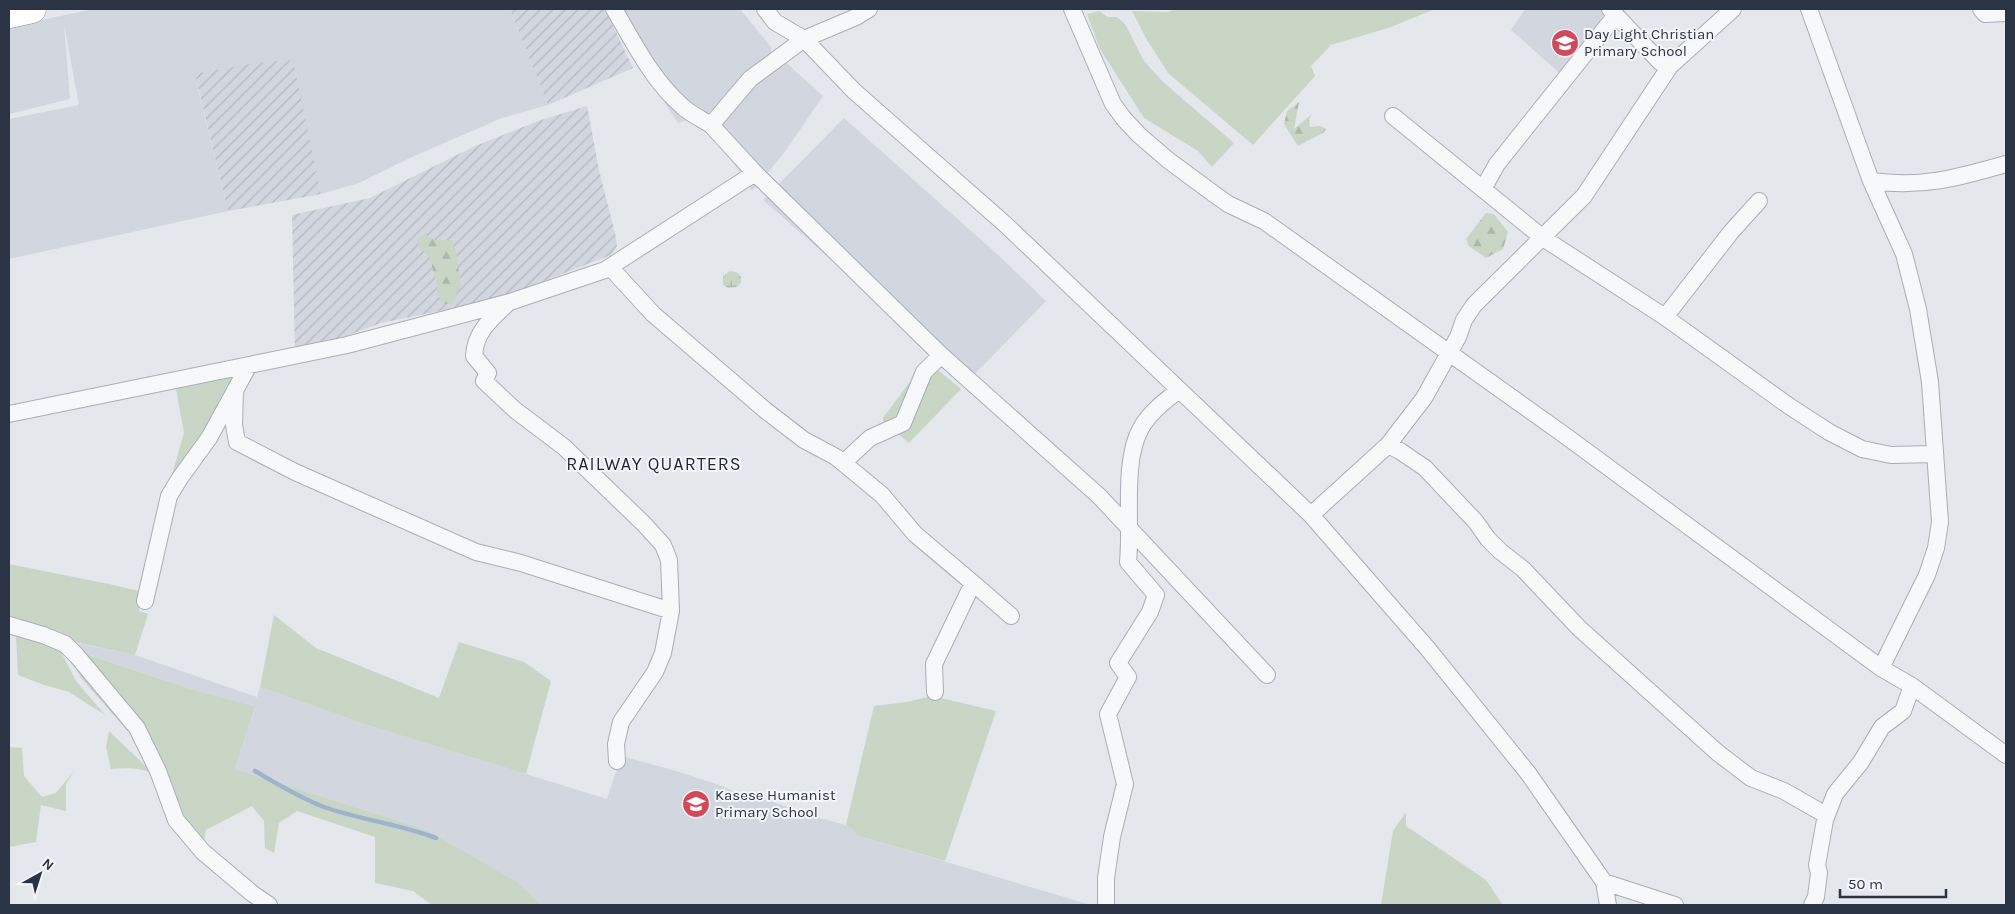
<svg xmlns="http://www.w3.org/2000/svg" width="2015" height="914" viewBox="0 0 2015 914" font-family="Karla,sans-serif">
  <style>
    .built { fill: #d2d6de }
    .industrial { fill: url(#industrial-furrows) }
    .grass { fill: #c9d6c5 }
    .forest { fill: url(#forest-firs) }
    .wetland { fill: url(#wetland-marsh) }
    .lines { fill: none; stroke-linecap: round; stroke-linejoin: round }
    .stream { stroke: #9fb4cc; stroke-width: 4.5 }
    .street-casing { stroke: #a9aeb7; stroke-width: 18 }
    .highway-casing { stroke: #8b94a3; stroke-width: 29 }
    .street { stroke: #f7f8fa; stroke-width: 16 }
    .highway { stroke: #fff; stroke-width: 28 }
    .labels { text-anchor: middle; stroke-width: 4; stroke-linejoin: round; paint-order: stroke }
    .poi-label { font-size: 15px; fill: #2b3445; stroke: #f4f6f9; text-anchor: start }
    .quarter-label { font-size: 18px; letter-spacing: 1px; fill: #1d2536; stroke: #f4f6f9 }
  </style>
  <defs>
    <pattern id="industrial-furrows" width="10" height="10" patternUnits="userSpaceOnUse" patternTransform="scale(1.25)"><rect width="10" height="10" fill="#d2d6de"/><path d="M-1 1l2-2M0 10L10 0M9 11l2-2" fill="none" stroke="#b4b8c0"/></pattern>
    <pattern id="forest-firs" width="22" height="20" patternUnits="userSpaceOnUse" patternTransform="scale(1.25)"><rect width="22" height="20" fill="#c9d6c5"/><path d="M5 1l3.5 6h-7zM16 11l3.5 6h-7z" fill="#adb8ab"/></pattern>
    <pattern id="wetland-marsh" width="20" height="14" patternUnits="userSpaceOnUse" patternTransform="scale(1.25)"><rect width="20" height="14" fill="#c9d6c5"/><path d="M1 5h8M5 5V1M11 12h8M15 12V8" fill="none" stroke="#adb8ab"/></pattern>
  </defs>
  <rect width="100%" height="100%" fill="#e4e7ec"/>
  <path class="built" d="M 93,9 L 510,9 L 548,105 L 502,118 L 412,157 L 359,183 L 321,194 L 291,60 L 198,89 L 228,211 L 9,259 L 9,119 L 79,105 L 64,24 L 70,99 L 9,114 L 9,27 Z
    M 615,9 L 740,9 L 771,47 L 771,54 L 736,85 L 708,114 L 678,123 L 647,75 Z
    M 1525,9 L 1603,9 L 1604,10 L 1596,36 L 1564,77 L 1511,30 Z
    M 783,60 L 823,96 L 784,153 L 752,191 L 710,128 L 752,83 Z
    M 844,118 L 998,255 L 1046,301 L 969,380 L 763,200 Z
    M 45,640 L 62,640 L 135,655 L 257,697 L 260,687 L 367,725 L 607,799 L 621,756 L 673,770 L 722,786 L 746,798 L 770,801 L 820,818 L 846,825 L 859,836 L 1091,905 L 541,905 L 518,882 L 427,830 L 235,769 L 255,708 L 191,689 Z"/>
  <path class="industrial" d="M 510,9 L 605,9 L 633,68 L 548,105 Z
    M 293,60 L 321,194 L 228,211 L 195,74 L 256,63 Z
    M 587,106 L 599,170 L 616,237 L 617,246 L 611,255 L 498,299 L 381,323 L 295,355 L 292,215 L 370,198 L 473,147 L 538,121 Z"/>
  <path class="grass" d="M 1177,9 L 1435,9 L 1391,27 L 1331,45 L 1311,66 L 1315,76 L 1253,145 L 1168,73 L 1147,40 L 1132,11 L 1168,12 Z
    M 1099,11 L 1108,17 L 1117,17 L 1125,24 L 1144,61 L 1163,82 L 1234,143 L 1212,167 L 1198,151 L 1144,118 L 1100,49 L 1087,14 Z
    M 926,360 L 961,389 L 909,443 L 883,421 L 883,418 Z
    M 238,375 L 205,438 L 169,485 L 184,433 L 176,389 Z
    M 9,564 L 109,584 L 143,592 L 139,611 L 148,614 L 135,655 L 9,628 Z
    M 274,615 L 316,648 L 439,698 L 459,642 L 524,662 L 551,681 L 526,774 L 367,725 L 260,687 Z
    M 16,636 L 26,638 L 59,648 L 76,681 L 105,715 L 69,692 L 44,685 L 18,675 Z
    M 65,647 L 191,689 L 255,707 L 235,769 L 427,830 L 518,882 L 541,905 L 432,905 L 413,891 L 375,883 L 375,837 L 297,811 L 279,823 L 274,853 L 265,848 L 264,821 L 252,806 L 206,830 L 203,848 L 133,737 L 81,678 Z
    M 932,696 L 996,711 L 945,861 L 859,836 L 846,825 L 874,706 L 907,702 Z
    M 109,731 L 156,776 C 143,767 127,768 111,769 L 106,747 Z
    M 9,747 L 22,748 L 24,776 L 42,797 L 56,793 L 74,771 L 66,784 L 66,811 L 41,805 L 36,842 L 9,847 Z
    M 1406,812 L 1406,826 L 1486,880 L 1503,905 L 1381,905 L 1393,831 Z"/>
  <path class="forest" d="M 1299,102 L 1294,129 L 1312,114 L 1309,119 L 1310,127 L 1320,126 L 1326,129 L 1323,133 L 1298,146 L 1284,124 L 1287,111 Z
    M 1486,213 L 1494,214 L 1508,232 L 1503,249 L 1486,258 L 1469,246 L 1466,239 Z
    M 425,234 L 435,240 L 452,240 L 456,252 L 461,286 L 452,304 L 441,304 L 430,258 L 419,247 L 417,239 Z"/>
  <path class="wetland" d="M 730,271 L 736,272 L 741,276 L 741,283 L 737,287 L 728,288 L 723,285 L 723,276 Z"/>
  <g class="lines">
    <path class="stream" d="M 255,771 C 277,784 300,798 324,807 C 361,820 400,824 436,838"/>
    <g class="street-casing">
      <path id="street" d="M 614,9 C 634,43 652,80 682,106 C 690,114 702,119 711,125 L 750,79 L 804,39 L 856,17 L 869,9
        M 765,9 L 775,22 L 804,39 L 854,91 L 1006,225 L 1311,515 L 1428,649 L 1528,773 L 1604,882 L 1608,905
        M 1072,9 L 1113,104 L 1124,119 L 1139,135 L 1168,160 L 1214,194 L 1228,204 L 1264,221 L 1563,434 L 1881,668 L 1912,686 L 2006,755
        M 1610,9 L 1660,62 L 1670,66
        M 1809,9 L 1871,181 C 1922,188 1957,178 2006,164
        M 1981,9 L 1985,14 L 2006,13
        M 1393,116 L 1543,238 L 1665,317 L 1789,406 L 1829,432 L 1862,449 L 1891,455 L 1935,454
        M 711,125 L 755,173 L 941,355 L 1099,496 L 1267,675
        M 1871,181 L 1904,254 L 1918,309 L 1930,382 L 1940,522 L 1936,548 L 1927,575 L 1881,668
        M 1483,189 L 1497,164 L 1616,15
        M 610,267 L 653,314 L 765,410 L 804,440 L 836,457 L 882,495 L 915,534 L 973,583 L 934,664 L 935,692
        M 508,303 C 491,319 475,332 474,356 L 488,373 L 484,381 L 515,410 L 564,447 L 644,524 L 663,545 L 669,560 L 671,611 L 663,653 L 655,672 L 621,722 L 616,744 L 617,761
        M 1665,317 L 1731,232 L 1759,201
        M 235,390 L 234,425 L 237,442 L 295,472 L 476,552 L 521,563 L 671,611
        M 9,414 L 347,345 L 510,302 L 605,270 L 755,173
        M 1388,445 L 1400,451 L 1425,468 L 1476,522 L 1488,539 L 1500,551 L 1523,569 L 1579,628 L 1718,753 L 1751,778 L 1784,791 L 1826,815
        M 843,463 L 870,438 L 903,423 L 924,372 L 941,355
        M 1311,515 L 1388,445 L 1424,398 L 1458,337 L 1464,320 L 1474,305 L 1584,196 L 1670,66 L 1733,9
        M 973,583 L 1011,616
        M 145,601 L 169,496 L 180,478 L 209,438 L 249,365
        M 9,625 L 43,635 L 65,644 L 77,656 L 137,728 L 158,771 L 176,820 L 203,852 L 253,894 L 269,905
        M 1604,882 L 1675,905
        M 1106,905 L 1106,878 L 1112,837 L 1125,784 L 1108,714 L 1128,677 L 1118,663 L 1150,612 L 1156,595 L 1128,562 C 1132,523 1122,461 1141,428 C 1150,412 1165,401 1179,390
        M 1812,905 L 1816,897 L 1819,873 L 1817,865 L 1825,820 L 1835,794 L 1861,762 L 1882,727 L 1903,711 L 1912,686"/>
    </g>
    <g class="highway-casing">
      <path id="highway" d="M 9,14 L 32,9"/>
    </g>
    <use href="#street" class="street"/>
    <use href="#highway" class="highway"/>
  </g>
  <defs>
    <g id="school-disc" transform="scale(1.4375)"><circle r="9.5" fill="#d1495b" stroke="#f4f6f9"/><path d="M0-5L7-2L0 1L-7-2ZM-4 1L0 2.5L4 1V4Q0 6-4 4Z" fill="#fff"/></g>
  </defs>
  <g fill-rule="evenodd">
    <use href="#school-disc" x="1565" y="43"/>
    <use href="#school-disc" x="696" y="804"/>
  </g>
  <g class="labels">
    <g class="poi-label">
      <text x="1584" y="39">Day Light Christian<tspan x="1584" dy="17">Primary School</tspan></text>
      <text x="715" y="800">Kasese Humanist<tspan x="715" dy="17">Primary School</tspan></text>
    </g>
    <g class="quarter-label">
      <text x="654" y="470">RAILWAY QUARTERS</text>
    </g>
  </g>
  <rect width="2015" height="914" fill="none" stroke="#2b3445" stroke-width="20"/>
  <g transform="translate(40 874) rotate(39)" stroke="#f4f6f9" stroke-width="4" paint-order="stroke">
  <path d="M0-4L9 19L0 12L-9 19Z" fill="#2b3445"/>
  <text y="-8" font-size="14" font-weight="bold" text-anchor="middle" fill="#2b3445">N</text>
  </g>
  <path d="M1840 889v8h106v-8" fill="none" stroke="#2b3445" stroke-width="2.5"/>
  <text x="1848" y="889" font-size="15" fill="#2b3445" stroke="#f4f6f9" stroke-width="4" paint-order="stroke">50 m</text>
</svg>
